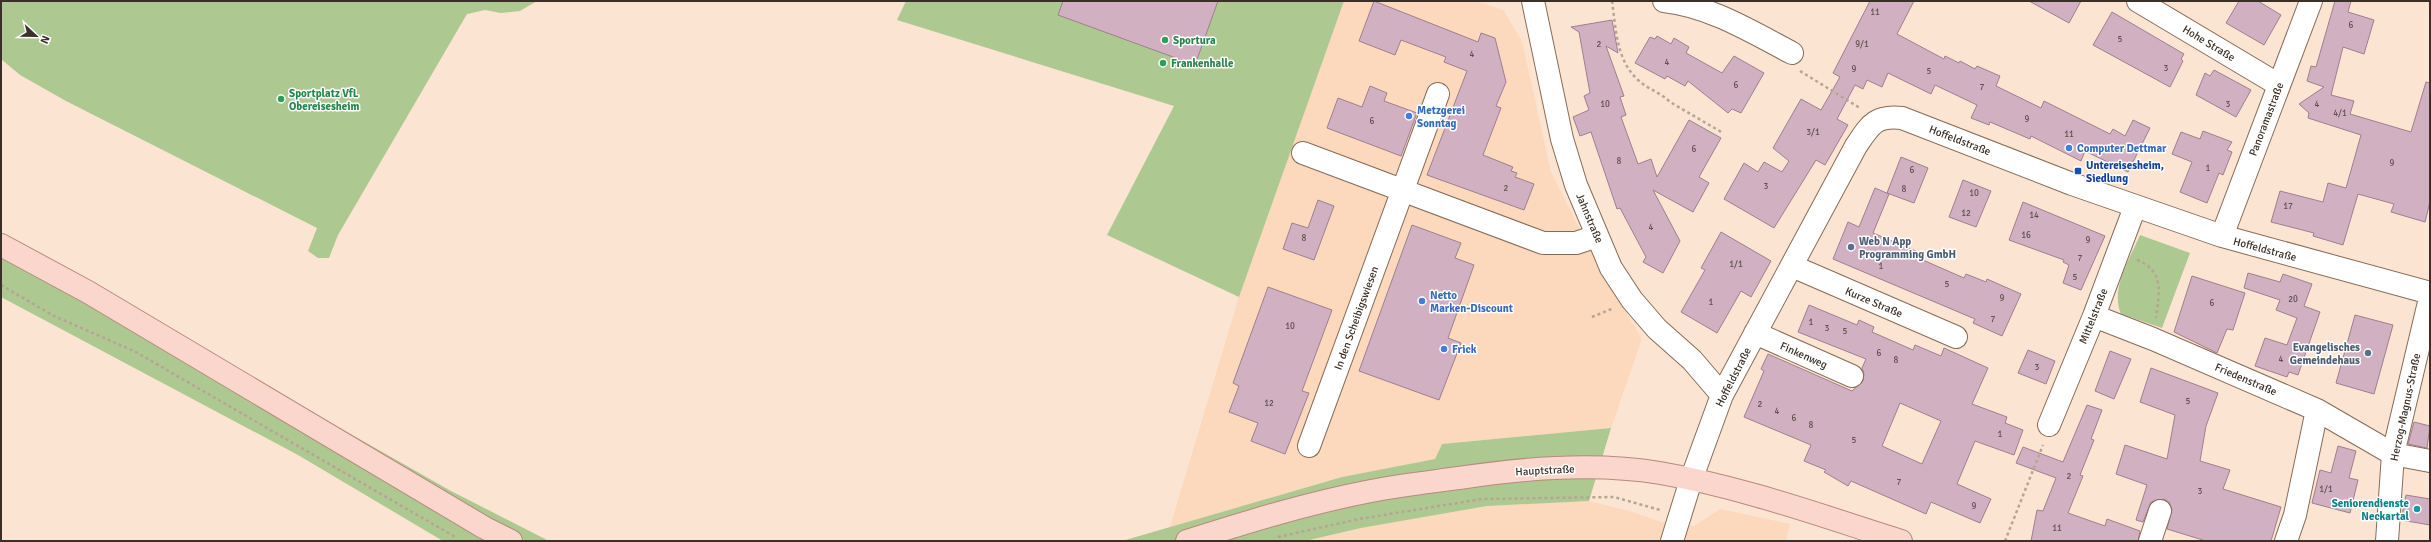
<svg xmlns="http://www.w3.org/2000/svg" width="2431" height="542" viewBox="0 0 2431 542" font-family="Signika,sans-serif">
  <style>
    .built { fill: #fcd8bc }
    .green { fill: #aec891 }
    .building { fill: #d1b0c2; stroke: #9e7f90; fill-rule: evenodd }
    .lines { fill: none; stroke-linecap: round; stroke-linejoin: round }
    .minor-casing { stroke: #866c57; stroke-width: 24 }
    .major-casing { stroke: #b68a7c; stroke-width: 24 }
    .path { stroke: #b7a495; stroke-width: 2.5; stroke-dasharray: 3 3; stroke-linecap: butt }
    .minor { stroke: #fff; stroke-width: 22 }
    .major { stroke: #fbd6cc; stroke-width: 22 }
    .leisure-dot { fill: #2e9e5b; stroke: #fff; stroke-width: 1.5 }
    .shop-dot { fill: #3f7fe0; stroke: #fff; stroke-width: 1.5 }
    .transit-dot { fill: #1a4fb4; stroke: #fff; stroke-width: 1.5 }
    .service-dot { fill: #5c6f8a; stroke: #fff; stroke-width: 1.5 }
    .culture-dot { fill: #0f9aa8; stroke: #fff; stroke-width: 1.5 }
    .labels { text-anchor: middle; stroke-width: 3; stroke-linejoin: round; paint-order: stroke }
    .number-label { font-size: 9px; fill: #60504e }
    .leisure-label { font-size: 11px; font-weight: bold; fill: #27864d; stroke: #fff; text-anchor: start }
    .street-label { font-size: 11px; fill: #3b3027; stroke: #fff }
    .shop-label { font-size: 11px; font-weight: bold; fill: #366cbe; stroke: #fff; text-anchor: start }
    .transit-label { font-size: 11px; font-weight: bold; fill: #164399; stroke: #fff; text-anchor: start }
    .service-label { font-size: 11px; font-weight: bold; fill: #4e5e75; stroke: #fff; text-anchor: start }
    .culture-label { font-size: 11px; font-weight: bold; fill: #0d838f; stroke: #fff; text-anchor: end }
  </style>
  <rect width="100%" height="100%" fill="#fce4d2"/>
  <path class="built" d="M 1344,1 L 1476,1 L 1503,10 L 1522,41 L 1551,172 L 1602,273 L 1642,339 L 1611,428 L 1442,444 L 1435,459 L 1342,477 L 1170,527 L 1239,297 Z
    M 1589,501 L 1629,511 L 1661,522 L 1694,526 L 1720,509 L 1790,524 L 1786,541 L 1305,541 L 1361,528 L 1487,506 Z"/>
  <path class="green" d="M 1,1 L 537,1 L 520,11 L 501,13 L 485,10 L 467,14 L 338,235 L 329,258 L 318,258 L 308,251 L 317,228 L 66,101 L 20,75 L 1,59 Z
    M 906,1 L 1344,1 L 1239,297 L 1107,235 L 1174,106 L 897,20 Z
    M 2140,235 L 2190,253 L 2162,328 L 2121,314 C 2110,288 2130,259 2140,235 Z
    M 1,236 L 451,491 L 549,541 L 443,541 L 298,455 L 1,297 Z
    M 1611,428 L 1589,501 L 1487,506 L 1361,528 L 1305,541 L 1122,541 L 1342,477 L 1435,459 L 1442,444 Z"/>
  <path class="building" d="M 1063,1 L 1218,1 L 1195,65 L 1058,15 Z
    M 1374,1 L 1478,42 L 1481,33 L 1495,38 L 1506,82 L 1496,106 L 1501,108 L 1483,155 L 1513,167 L 1511,171 L 1517,173 L 1515,177 L 1534,184 L 1524,210 L 1427,175 L 1467,71 L 1444,62 L 1446,57 L 1401,40 L 1395,55 L 1359,41 Z
    M 1870,1 L 1914,1 L 1897,34 L 1944,59 L 1945,56 L 1959,63 L 1960,61 L 1975,69 L 1977,66 L 2000,76 L 1996,86 L 2041,108 L 2044,101 L 2110,134 L 2113,129 L 2125,136 L 2133,120 L 2150,128 L 2128,172 L 2085,151 L 2081,161 L 2031,136 L 2030,139 L 1990,122 L 1989,125 L 1971,118 L 1977,105 L 1935,85 L 1931,94 L 1888,73 L 1882,87 L 1867,80 L 1863,89 L 1855,85 L 1837,119 L 1848,125 L 1825,165 L 1816,160 L 1774,228 L 1724,199 L 1744,163 L 1758,172 L 1764,162 L 1782,172 L 1789,161 L 1773,148 L 1801,99 L 1821,110 L 1840,77 L 1833,73 Z
    M 2029,1 L 2081,1 L 2069,23 Z
    M 2239,1 L 2258,1 L 2281,15 L 2264,45 L 2226,23 Z
    M 2335,1 L 2351,1 L 2348,12 L 2374,20 L 2364,54 L 2343,47 L 2331,95 L 2354,101 L 2350,114 L 2411,132 L 2426,82 L 2430,83 L 2430,202 L 2425,222 L 2391,212 L 2394,204 L 2358,194 L 2343,245 L 2313,236 L 2314,233 L 2271,222 L 2280,191 L 2323,202 L 2328,183 L 2346,188 L 2361,135 L 2308,118 L 2309,113 L 2299,104 L 2324,87 L 2307,81 L 2311,66 L 2316,67 Z
    M 2112,12 L 2184,54 L 2181,59 L 2183,61 L 2170,87 L 2093,45 Z
    M 1612,20 L 1618,53 L 1606,46 L 1624,96 L 1620,97 L 1626,115 L 1621,117 L 1638,164 L 1651,159 L 1657,177 L 1689,120 L 1721,138 L 1699,177 L 1709,183 L 1693,212 L 1653,190 L 1680,241 L 1663,273 L 1643,262 L 1646,257 L 1620,208 L 1617,209 L 1591,132 L 1580,136 L 1573,117 L 1589,110 L 1584,96 L 1590,93 L 1579,32 L 1571,27 Z
    M 1657,36 L 1671,44 L 1674,38 L 1689,47 L 1686,53 L 1722,73 L 1734,56 L 1764,73 L 1741,113 L 1732,109 L 1728,113 L 1688,81 L 1685,86 L 1667,76 L 1665,79 L 1635,63 L 1650,37 L 1655,39 Z
    M 2214,70 L 2251,90 L 2236,117 L 2196,95 L 2205,73 L 2210,76 Z
    M 1370,86 L 1387,93 L 1384,101 L 1417,113 L 1401,156 L 1327,128 L 1338,98 L 1362,107 Z
    M 2203,131 L 2232,142 L 2227,150 L 2232,152 L 2223,175 L 2219,173 L 2207,203 L 2180,192 L 2192,162 L 2172,154 L 2181,132 L 2200,139 Z
    M 1901,157 L 1928,168 L 1914,203 L 1887,193 Z
    M 1963,180 L 1991,191 L 1976,227 L 1949,217 Z
    M 1875,188 L 1889,194 L 1873,233 L 1918,252 L 1916,257 L 1964,278 L 1966,274 L 1986,282 L 1987,279 L 2021,294 L 2002,336 L 1973,323 L 1975,319 L 1833,259 L 1848,222 L 1859,227 Z
    M 1318,200 L 1334,206 L 1314,260 L 1283,249 L 1292,223 L 1308,228 Z
    M 2023,202 L 2105,236 L 2081,290 L 2063,283 L 2069,265 L 2063,262 L 2064,260 L 2009,240 Z
    M 1412,225 L 1461,243 L 1455,258 L 1474,265 L 1448,338 L 1461,343 L 1439,400 L 1359,371 Z
    M 1721,232 L 1771,261 L 1751,297 L 1741,291 L 1717,333 L 1681,312 L 1705,270 L 1701,268 Z
    M 2248,273 L 2280,282 L 2283,274 L 2312,284 L 2304,306 L 2320,312 L 2298,375 L 2289,372 L 2287,377 L 2255,366 L 2265,338 L 2287,345 L 2297,318 L 2276,310 L 2280,300 L 2244,288 Z
    M 2192,276 L 2245,293 L 2233,330 L 2227,329 L 2217,353 L 2174,332 Z
    M 1268,287 L 1332,310 L 1302,391 L 1309,393 L 1285,454 L 1251,441 L 1258,423 L 1229,412 L 1239,386 L 1233,383 Z
    M 1809,305 L 1857,325 L 1859,320 L 1874,327 L 1872,332 L 1913,350 L 1915,345 L 1941,356 L 1944,348 L 1988,368 L 1972,404 L 2007,417 L 2005,423 L 2023,430 L 2014,455 L 1975,441 L 1957,484 L 1991,499 L 1980,523 L 1931,502 L 1926,514 L 1851,481 L 1848,486 L 1824,472 L 1826,470 L 1804,461 L 1811,445 L 1744,417 L 1764,371 L 1761,369 L 1768,354 L 1852,391 L 1863,381 L 1864,374 L 1862,368 L 1866,359 L 1798,332 ZM 1900,403 L 1941,421 L 1922,464 L 1882,446 Z
    M 2355,315 L 2393,325 L 2374,394 L 2336,383 Z
    M 2028,350 L 2055,361 L 2046,384 L 2018,373 Z
    M 2110,351 L 2131,359 L 2114,399 L 2095,391 Z
    M 2151,368 L 2218,393 L 2206,426 L 2200,461 L 2230,470 L 2223,489 L 2281,507 L 2271,541 L 2206,541 L 2167,529 L 2172,509 L 2169,502 L 2164,499 L 2151,502 L 2143,522 L 2136,520 L 2147,485 L 2116,474 L 2125,445 L 2167,459 L 2175,415 L 2140,402 Z
    M 2087,405 L 2102,410 L 2091,439 L 2094,440 L 2080,475 L 2083,476 L 2068,513 L 2105,526 L 2107,519 L 2140,531 L 2138,541 L 2031,541 L 2037,510 L 2043,511 L 2056,478 L 2016,463 L 2023,447 L 2063,462 Z
    M 2414,422 L 2430,426 L 2427,448 L 2408,444 Z
    M 2338,446 L 2356,451 L 2349,478 L 2358,480 L 2350,513 L 2312,503 L 2320,470 L 2331,473 Z
    M 2406,495 L 2430,499 L 2430,525 L 2401,520 Z"/>
  <g class="lines">
    <g class="minor-casing">
      <path id="minor" d="M 1533,1 L 1562,139 L 1576,185 L 1611,268 L 1632,300 L 1657,329 L 1692,360 L 1722,395
        M 1664,1 C 1710,6 1752,32 1792,53
        M 2138,1 L 2279,85
        M 1303,153 L 1543,243 L 1576,243 L 1597,236
        M 2222,236 L 2311,1
        M 1792,266 L 1956,337
        M 2094,316 L 2153,339 L 2317,410 L 2393,454 L 2430,461
        M 1755,333 L 1852,376
        M 2049,425 L 2094,316 L 2135,207
        M 1309,446 L 1438,94
        M 1672,541 L 1691,480 L 1722,395 L 1856,146 C 1870,125 1875,115 1902,118 L 2072,184 L 2222,236 L 2430,293
        M 2150,541 L 2160,511
        M 2286,541 L 2295,515 L 2317,410
        M 2387,541 L 2393,454 L 2430,298"/>
    </g>
    <g class="major-casing">
      <path id="major" d="M 1,245 L 88,292 L 485,528 L 511,541
        M 1187,541 C 1247,522 1308,503 1371,491 C 1400,485 1430,482 1459,478 C 1524,468 1594,462 1660,473 C 1742,487 1822,516 1901,541"/>
    </g>
    <path class="path" d="M 1612,1 C 1616,28 1616,59 1637,79 C 1647,89 1660,92 1670,102 L 1723,133
      M 1800,71 L 1860,108
      M 2137,260 C 2165,271 2159,293 2156,318
      M 1,285 L 54,316 L 134,351 L 457,538
      M 1592,317 L 1614,308
      M 1278,537 L 1359,519 L 1482,499 L 1614,497 L 1660,510
      M 2005,541 L 2043,445"/>
    <use href="#minor" class="minor"/>
    <use href="#major" class="major"/>
  </g>
  <g class="leisure-dot">
    <circle cx="1165" cy="40" r="4"/>
    <circle cx="1163" cy="63" r="4"/>
    <circle cx="281" cy="99" r="4"/>
  </g>
  <g class="shop-dot">
    <circle cx="1409" cy="116" r="4"/>
    <circle cx="2069" cy="148" r="4"/>
    <circle cx="1422" cy="301" r="4"/>
    <circle cx="1444" cy="349" r="4"/>
  </g>
  <rect class="transit-dot" x="2074" y="167" width="8" height="8" rx="2"/>
  <g class="service-dot">
    <circle cx="1851" cy="247" r="4"/>
    <circle cx="2368" cy="353" r="4"/>
  </g>
  <circle class="culture-dot" cx="2417" cy="509" r="4"/>
  <g class="labels">
    <g class="number-label">
      <text x="1875" y="15">11</text>
      <text x="2351" y="28">6</text>
      <text x="2120" y="42">5</text>
      <text x="1599" y="47">2</text>
      <text x="1862" y="47">9/1</text>
      <text x="1472" y="57">4</text>
      <text x="1667" y="65">4</text>
      <text x="2166" y="71">3</text>
      <text x="1854" y="72">9</text>
      <text x="1929" y="74">5</text>
      <text x="1736" y="88">6</text>
      <text x="1982" y="90">7</text>
      <text x="1605" y="107">10</text>
      <text x="2228" y="107">3</text>
      <text x="2317" y="107">4</text>
      <text x="2340" y="116">4/1</text>
      <text x="2027" y="122">9</text>
      <text x="1372" y="124">6</text>
      <text x="1813" y="135">3/1</text>
      <text x="2069" y="137">11</text>
      <text x="1694" y="152">6</text>
      <text x="1619" y="164">8</text>
      <text x="2392" y="166">9</text>
      <text x="2208" y="171">1</text>
      <text x="1912" y="173">6</text>
      <text x="1766" y="189">3</text>
      <text x="1506" y="191">2</text>
      <text x="1904" y="192">8</text>
      <text x="1974" y="196">10</text>
      <text x="2288" y="209">17</text>
      <text x="1966" y="216">12</text>
      <text x="2034" y="218">14</text>
      <text x="1651" y="230">4</text>
      <text x="2026" y="238">16</text>
      <text x="1304" y="241">8</text>
      <text x="2088" y="243">9</text>
      <text x="2080" y="261">7</text>
      <text x="1736" y="267">1/1</text>
      <text x="1881" y="269">1</text>
      <text x="2075" y="280">5</text>
      <text x="1947" y="287">5</text>
      <text x="2002" y="301">9</text>
      <text x="2293" y="302">20</text>
      <text x="1711" y="305">1</text>
      <text x="2212" y="306">6</text>
      <text x="1993" y="322">7</text>
      <text x="1811" y="325">1</text>
      <text x="1290" y="329">10</text>
      <text x="1827" y="331">3</text>
      <text x="1845" y="334">5</text>
      <text x="1879" y="356">6</text>
      <text x="2281" y="362">4</text>
      <text x="1896" y="363">8</text>
      <text x="2037" y="370">3</text>
      <text x="2188" y="404">5</text>
      <text x="1269" y="406">12</text>
      <text x="1760" y="407">2</text>
      <text x="1777" y="414">4</text>
      <text x="1794" y="421">6</text>
      <text x="1811" y="428">8</text>
      <text x="2000" y="437">1</text>
      <text x="1854" y="443">5</text>
      <text x="2069" y="479">2</text>
      <text x="1899" y="485">7</text>
      <text x="2326" y="492">1/1</text>
      <text x="2200" y="494">3</text>
      <text x="1974" y="509">9</text>
      <text x="2057" y="531">11</text>
    </g>
    <g class="leisure-label">
      <text x="1173" y="44">Sportura</text>
      <text x="1171" y="67">Frankenhalle</text>
      <text x="289" y="97">Sportplatz VfL<tspan x="289" dy="13">Obereisesheim</tspan></text>
    </g>
    <g class="street-label">
      <text transform="translate(2209 43) rotate(31)" y="4">Hohe Straße</text>
      <text transform="translate(2266 119) rotate(-69)" y="4">Panoramastraße</text>
      <text transform="translate(1960 140) rotate(21)" y="4">Hoffeldstraße</text>
      <text transform="translate(1590 218) rotate(67)" y="4">Jahnstraße</text>
      <text transform="translate(2265 249) rotate(15)" y="4">Hoffeldstraße</text>
      <text transform="translate(1874 302) rotate(23)" y="4">Kurze Straße</text>
      <text transform="translate(2093 316) rotate(-68)" y="4">Mittelstraße</text>
      <text transform="translate(1356 318) rotate(-70)" y="4">In den Scheibigswiesen</text>
      <text transform="translate(1804 355) rotate(24)" y="4">Finkenweg</text>
      <text transform="translate(1733 377) rotate(-63)" y="4">Hoffeldstraße</text>
      <text transform="translate(2246 379) rotate(23)" y="4">Friedenstraße</text>
      <text transform="translate(2405 407) rotate(-78)" y="4">Herzog-Magnus-Straße</text>
      <text transform="translate(1545 470) rotate(-3)" y="4">Hauptstraße</text>
    </g>
    <g class="shop-label">
      <text x="1417" y="114">Metzgerei<tspan x="1417" dy="13">Sonntag</tspan></text>
      <text x="2077" y="152">Computer Dettmar</text>
      <text x="1430" y="299">Netto<tspan x="1430" dy="13">Marken-Discount</tspan></text>
      <text x="1452" y="353">Frick</text>
    </g>
    <g class="transit-label">
      <text x="2086" y="169">Untereisesheim,<tspan x="2086" dy="13">Siedlung</tspan></text>
    </g>
    <g class="service-label">
      <text x="1859" y="245">Web N App<tspan x="1859" dy="13">Programming GmbH</tspan></text>
      <text x="2360" y="351" text-anchor="end">Evangelisches<tspan x="2360" dy="13">Gemeindehaus</tspan></text>
    </g>
    <g class="culture-label">
      <text x="2409" y="507">Seniorendienste<tspan x="2409" dy="13">Neckartal</tspan></text>
    </g>
  </g>
  <rect width="2431" height="542" fill="none" stroke="#3b3027" stroke-width="4"/>
  <g transform="translate(36 36) rotate(112)" stroke="#ffffff" stroke-width="3" paint-order="stroke">
  <path d="M0-3L7 15L0 10L-7 15Z" fill="#3b3027"/>
  <text y="-6" font-size="11" font-weight="bold" text-anchor="middle" fill="#3b3027">N</text>
  </g>
</svg>
